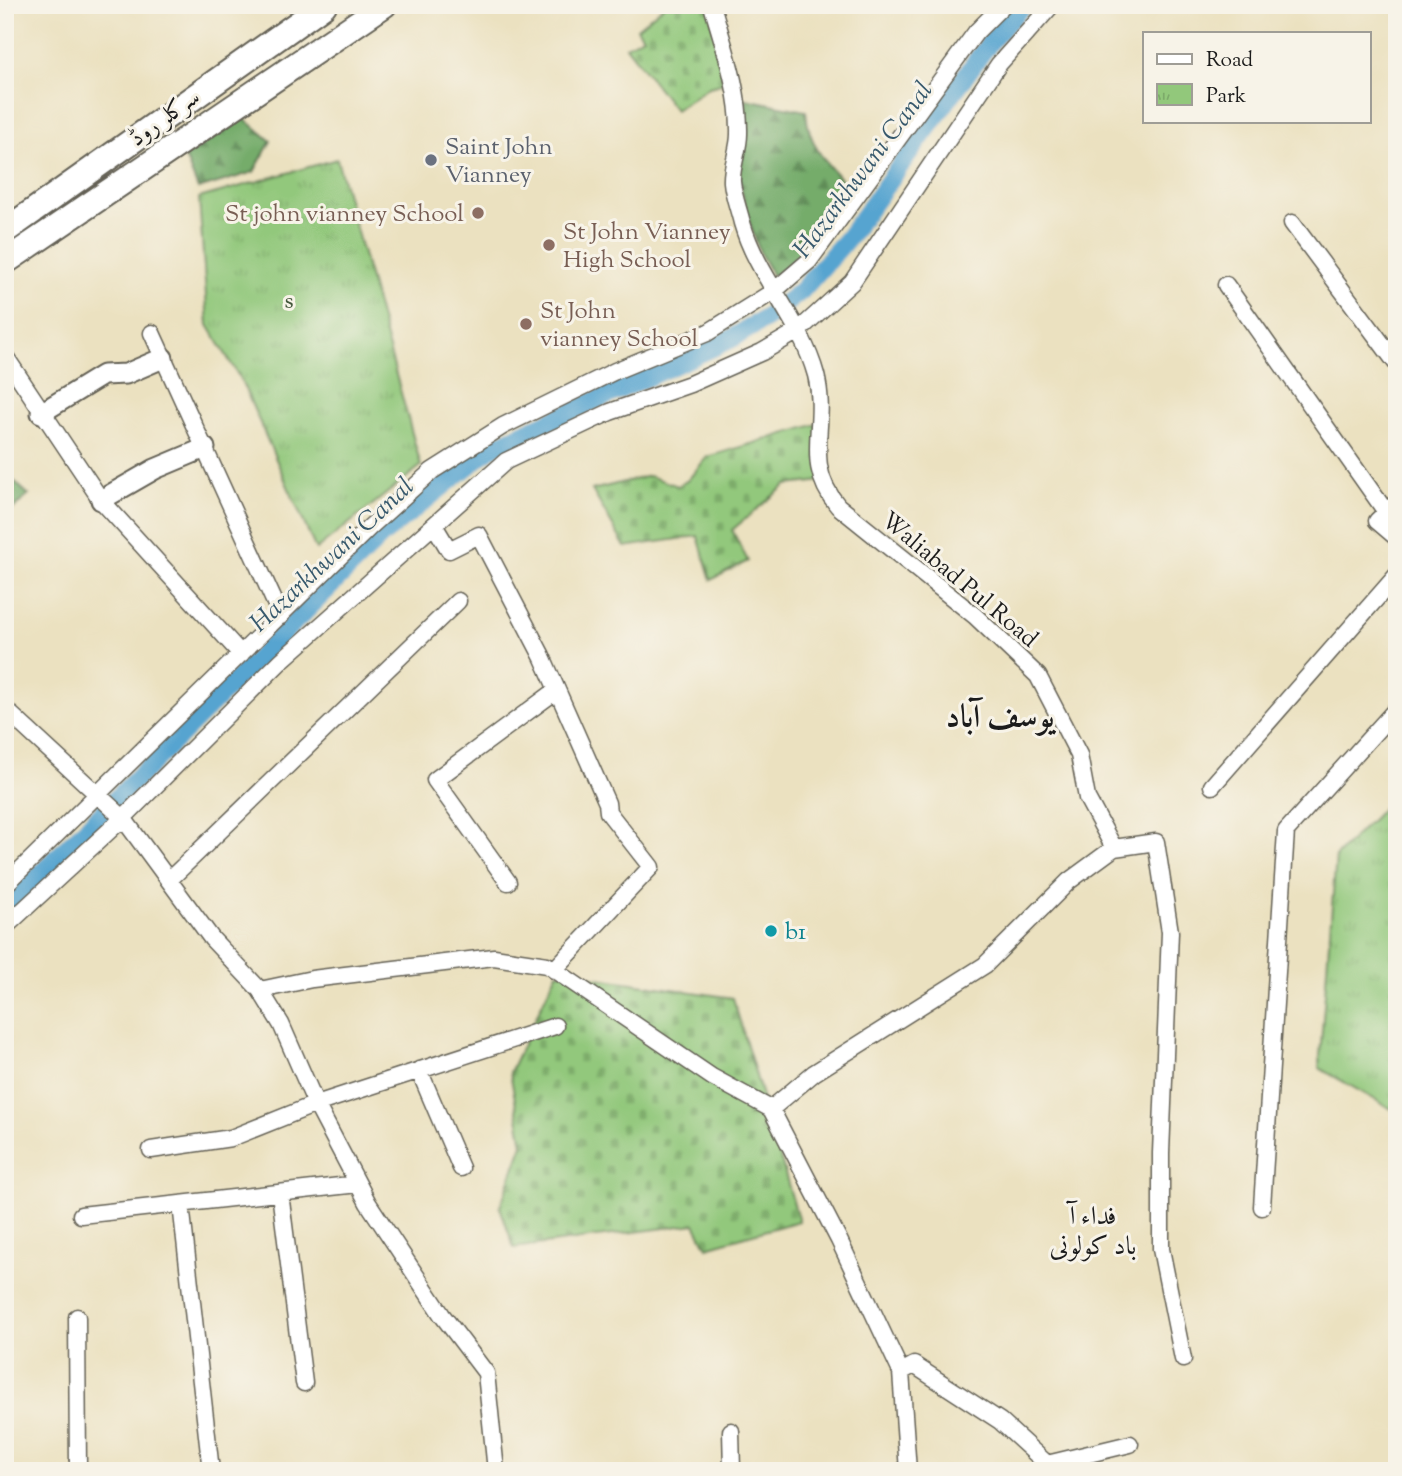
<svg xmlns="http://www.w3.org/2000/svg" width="1402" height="1476" viewBox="0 0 1402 1476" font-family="'Sorts Mill Goudy',Amiri,serif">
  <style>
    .forest { fill: url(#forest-firs); stroke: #486444; stroke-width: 2 }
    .cemetery { fill: url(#cemetery-stones); stroke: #57724c; stroke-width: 2 }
    .park { fill: url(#park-tufts); stroke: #57724c; stroke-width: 2 }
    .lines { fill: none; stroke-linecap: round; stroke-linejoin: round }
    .canal { stroke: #57a4d0; stroke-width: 19 }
    .minor-casing { stroke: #646155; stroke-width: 19 }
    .tertiary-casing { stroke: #646155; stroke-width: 23 }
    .primary-casing { stroke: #646155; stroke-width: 28 }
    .minor { stroke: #fff; stroke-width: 16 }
    .tertiary { stroke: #fff; stroke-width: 19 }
    .primary { stroke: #fff; stroke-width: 24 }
    .worship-dot { fill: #6b7280; stroke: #f7f3e8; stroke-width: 2.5 }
    .education-dot { fill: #8d6e63; stroke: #f7f3e8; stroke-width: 2.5 }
    .culture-dot { fill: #0f9aa8; stroke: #f7f3e8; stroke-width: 2.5 }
    .labels { text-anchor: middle; stroke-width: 6; stroke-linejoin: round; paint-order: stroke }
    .street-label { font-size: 24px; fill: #1c1c1c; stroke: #f7f3e8 }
    .worship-label { font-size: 24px; fill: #5b616d; stroke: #f7f3e8; text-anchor: start }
    .education-label { font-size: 24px; fill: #785e54; stroke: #f7f3e8; text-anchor: start }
    .park-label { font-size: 24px; fill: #45583d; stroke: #f7f3e8 }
    .culture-label { font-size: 24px; fill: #0d838f; stroke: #f7f3e8; text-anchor: start }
    .water-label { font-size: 26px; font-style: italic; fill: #37596d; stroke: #f7f3e8 }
    .neighbourhood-label { font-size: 26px; fill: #1c1c1c; stroke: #f7f3e8 }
    .district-label { font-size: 32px; font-weight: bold; fill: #1c1c1c; stroke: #f7f3e8 }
  </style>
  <defs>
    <pattern id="forest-firs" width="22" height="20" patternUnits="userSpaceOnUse" patternTransform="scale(1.75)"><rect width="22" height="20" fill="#75ac6b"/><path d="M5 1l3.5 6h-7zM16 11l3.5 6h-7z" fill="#5f8b57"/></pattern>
    <pattern id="cemetery-stones" width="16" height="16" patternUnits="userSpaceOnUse" patternTransform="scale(1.75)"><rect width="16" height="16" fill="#92c87b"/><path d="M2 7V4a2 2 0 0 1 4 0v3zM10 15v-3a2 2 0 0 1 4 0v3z" fill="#7dab6a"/></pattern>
    <pattern id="park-tufts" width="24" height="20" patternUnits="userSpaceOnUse" patternTransform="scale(1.75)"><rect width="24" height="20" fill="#92c87b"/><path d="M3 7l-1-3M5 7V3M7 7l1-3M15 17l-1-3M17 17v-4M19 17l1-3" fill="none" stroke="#7dab6a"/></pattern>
  </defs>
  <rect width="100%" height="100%" fill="#f7f3e8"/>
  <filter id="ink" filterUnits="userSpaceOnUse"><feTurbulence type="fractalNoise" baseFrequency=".0143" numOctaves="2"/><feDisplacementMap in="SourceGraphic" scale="14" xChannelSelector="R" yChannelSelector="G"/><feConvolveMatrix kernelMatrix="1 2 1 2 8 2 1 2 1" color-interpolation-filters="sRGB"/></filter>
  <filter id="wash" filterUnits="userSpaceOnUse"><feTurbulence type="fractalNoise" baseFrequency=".00686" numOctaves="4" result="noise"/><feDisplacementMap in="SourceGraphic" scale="28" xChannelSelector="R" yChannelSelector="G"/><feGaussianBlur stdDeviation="1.57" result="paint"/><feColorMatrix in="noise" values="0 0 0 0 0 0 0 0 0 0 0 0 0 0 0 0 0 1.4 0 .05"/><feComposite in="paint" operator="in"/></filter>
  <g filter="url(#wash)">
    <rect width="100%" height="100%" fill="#ebe1c0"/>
    <path class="forest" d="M 746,99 L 806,111 C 808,144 825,164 848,186 L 812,246 L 773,276 L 761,255 L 750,224 L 739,180 L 746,134 Z
      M 244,118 L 271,141 L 254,172 L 198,189 L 185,157 Z
      M 5,473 L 29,495 L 5,516 Z"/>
    <path class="cemetery" d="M 665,5 L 708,5 L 725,83 L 709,87 L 675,110 L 626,46 L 643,37 L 637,28 Z
      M 821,423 L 823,481 L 786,485 L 732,530 L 748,561 L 711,580 L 698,536 L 625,547 L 592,490 L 649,476 L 678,486 L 688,480 L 707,457 Z
      M 557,972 L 733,998 L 799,1221 L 707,1247 L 695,1224 L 514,1248 L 500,1207 L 523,1144 L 510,1072 Z"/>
    <path class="park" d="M 337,159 L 421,466 L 316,550 L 241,380 L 208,325 L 199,198 Z
      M 1397,794 L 1397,1112 L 1319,1068 L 1336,856 Z"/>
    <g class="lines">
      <path class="canal" d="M 5,909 L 383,534 L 489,449 L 731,339 L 768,317 L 801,291 L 847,239 L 989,43 L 1023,5"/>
    </g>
  </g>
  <g filter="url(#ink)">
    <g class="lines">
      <g class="minor-casing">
        <path id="minor" d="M 712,5 C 724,47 740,91 739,134 C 739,150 731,166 732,182 C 733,195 739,210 742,223 C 758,278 801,320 816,375 C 829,426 801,462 838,506 L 975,616 L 1038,676 L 1079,755 L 1087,798 L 1114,848 L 1069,881 L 985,965 L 814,1073 L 771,1109
          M 1292,223 L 1397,364
          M 1226,285 L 1386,512
          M 152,333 L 281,616
          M 5,356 L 101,500 L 241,654
          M 1397,502 L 1377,521 L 1397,538
          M 434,525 L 449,550 L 479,535 L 542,656 L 607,803 L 608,812 L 651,867 L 554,970
          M 5,709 L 123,818 L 212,939 L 260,990 L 281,1024 L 316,1104 L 368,1203 L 442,1315 L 486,1373 L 496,1471
          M 1212,786 L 1397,575
          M 1114,848 L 1156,842 L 1170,932 L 1161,1153 L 1161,1249 L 1183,1359
          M 169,880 L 458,601
          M 508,882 L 435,780 L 557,690
          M 5,885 L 370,527 L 432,471 L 503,426 L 615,371 L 707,333 L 774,291 L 809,261 L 976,32 L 1003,5
          M 5,927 L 123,818 L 282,660 L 506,461 L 610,412 L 690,384 L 762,352 L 798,331 L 852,282 L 999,64 L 1052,5
          M 260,990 L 312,979 L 494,957 L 547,965 L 712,1077 L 771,1109 L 839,1240 L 901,1372 L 908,1471
          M 419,1070 L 461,1168
          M 151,1150 L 231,1138 L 316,1104 L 555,1026
          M 280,1193 L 304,1383
          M 181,1204 L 211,1471
          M 1262,1207 L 1286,831 L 1397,708
          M 81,1215 L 358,1184
          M 77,1317 L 78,1471
          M 901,1372 L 914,1365 L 1000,1421 L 1047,1464 L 1130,1444
          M 731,1431 L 732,1471"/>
      </g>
      <g class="tertiary-casing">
        <path id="tertiary" d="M 41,413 L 103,375 L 126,374 L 163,358
          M 101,500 L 155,469 L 205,448"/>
      </g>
      <g class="primary-casing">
        <path id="primary" d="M 5,231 L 324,5
          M 5,262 L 384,5"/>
      </g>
      <use href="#minor" class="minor"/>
      <use href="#tertiary" class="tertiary"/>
      <use href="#primary" class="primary"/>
    </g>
  </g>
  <circle class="worship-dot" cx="431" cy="160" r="7"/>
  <g class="education-dot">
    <circle cx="478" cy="213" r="7"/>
    <circle cx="549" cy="245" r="7"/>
    <circle cx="526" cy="324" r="7"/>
  </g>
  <circle class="culture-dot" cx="771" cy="931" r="7"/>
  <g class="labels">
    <g class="street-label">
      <text transform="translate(164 117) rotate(-36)" y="8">سرکلر روڈ</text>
      <text transform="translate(960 579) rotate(40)" y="8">Waliabad Pul Road</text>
    </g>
    <g class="worship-label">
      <text x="445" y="154">Saint John<tspan x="445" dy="28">Vianney</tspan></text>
    </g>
    <g class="education-label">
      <text x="464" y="221" text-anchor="end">St john vianney School</text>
      <text x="563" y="239">St John Vianney<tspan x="563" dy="28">High School</tspan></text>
      <text x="540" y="318">St John<tspan x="540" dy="28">vianney School</tspan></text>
    </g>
    <g class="park-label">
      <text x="289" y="308">s</text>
    </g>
    <g class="culture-label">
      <text x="785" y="939">b1</text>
    </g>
    <g class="water-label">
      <text transform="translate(862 169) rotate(-53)" y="9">Hazarkhwani Canal</text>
      <text transform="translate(331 554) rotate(-43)" y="9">Hazarkhwani Canal</text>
    </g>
    <g class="neighbourhood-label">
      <text x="1093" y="1224">فداء آ<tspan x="1093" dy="30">باد کولونی</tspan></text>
    </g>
    <g class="district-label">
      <text x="1000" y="727">یوسف آباد</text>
    </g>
  </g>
  <rect width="1402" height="1476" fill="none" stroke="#f7f3e8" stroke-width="28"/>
  <rect x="1143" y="32" width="228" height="91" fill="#f7f3e8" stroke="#9f9d96" stroke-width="2"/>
  <rect x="1157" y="54" width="35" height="10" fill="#ffffff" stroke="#9f9d96" stroke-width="2"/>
  <text x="1206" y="66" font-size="21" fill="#1c1c1c">Road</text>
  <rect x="1157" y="84" width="35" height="21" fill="url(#park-tufts)" stroke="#9f9d96" stroke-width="2"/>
  <text x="1206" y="102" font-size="21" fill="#1c1c1c">Park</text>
</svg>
